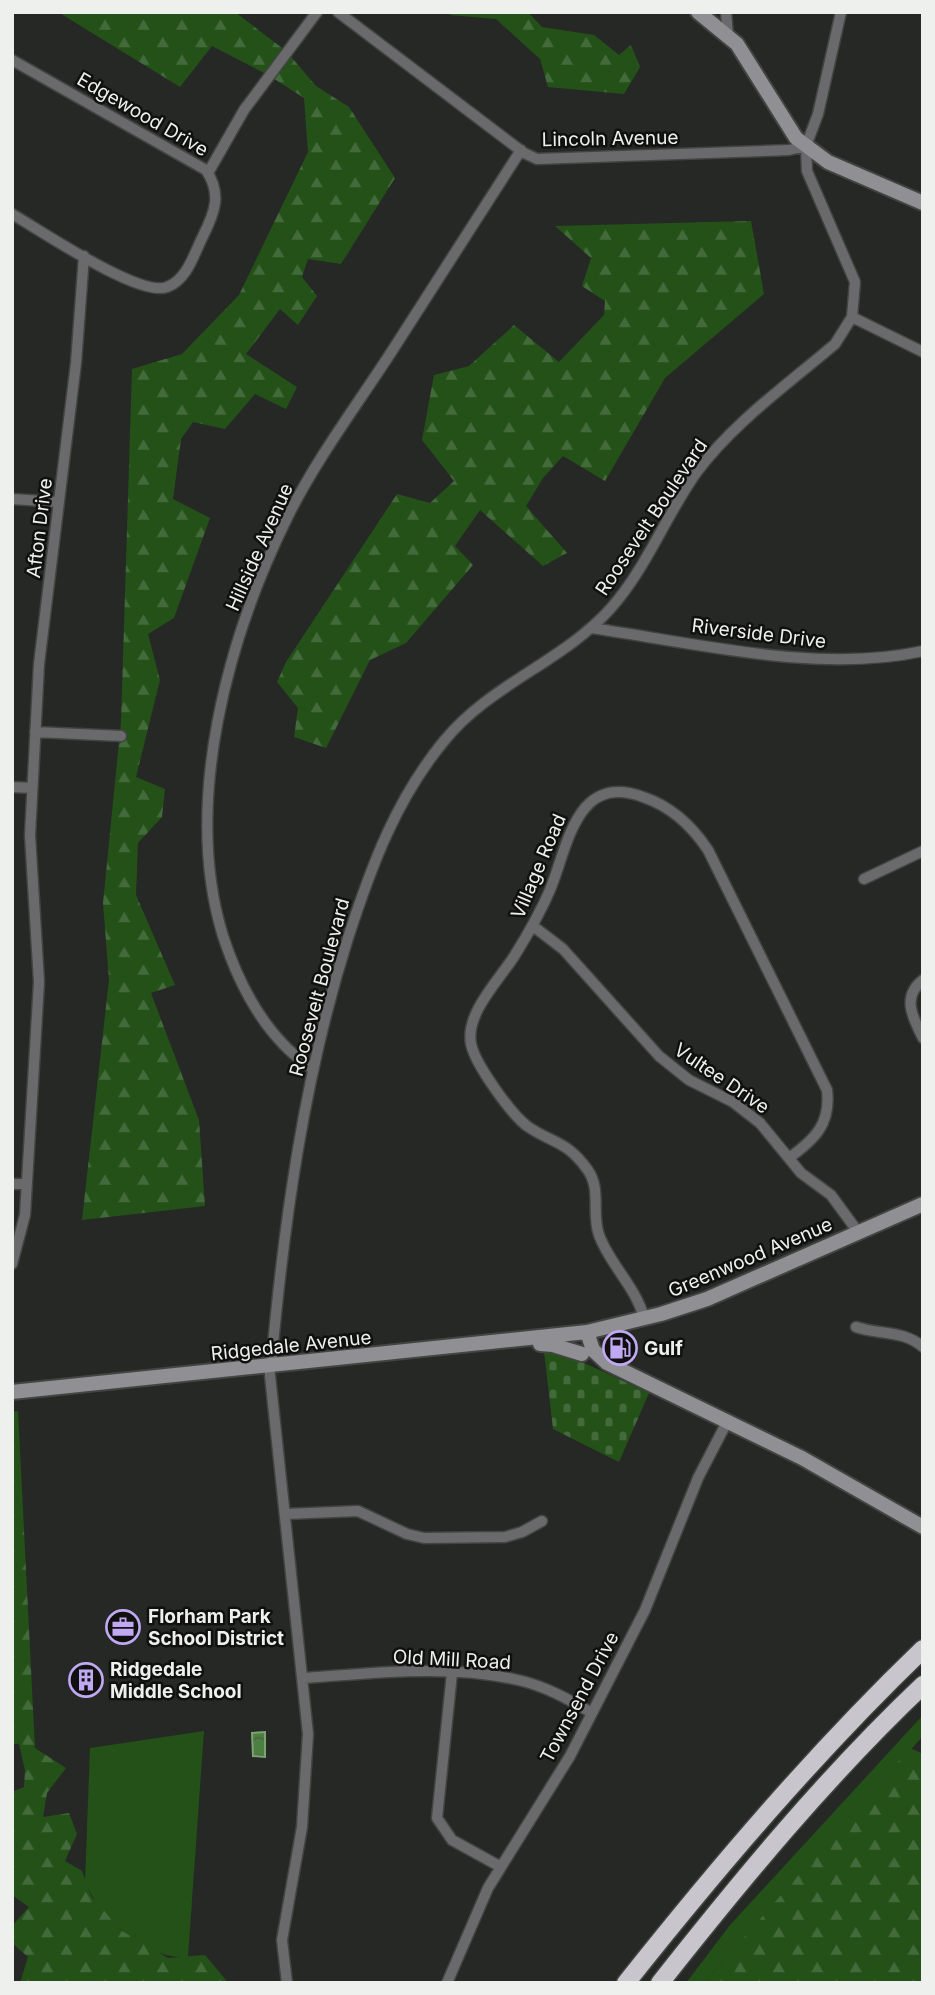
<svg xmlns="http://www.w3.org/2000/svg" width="935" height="1995" viewBox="0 0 935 1995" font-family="Inter,sans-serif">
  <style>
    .grass { fill: #235118 }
    .forest { fill: url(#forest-firs) }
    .cemetery { fill: url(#cemetery-stones) }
    .water { fill: url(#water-waves); stroke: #7da274; stroke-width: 2 }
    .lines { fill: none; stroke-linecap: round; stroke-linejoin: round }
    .street-casing { stroke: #424441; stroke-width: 13 }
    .secondary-casing { stroke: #424441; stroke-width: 18 }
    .highway-casing { stroke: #424441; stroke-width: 21 }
    .street { stroke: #6a6a6c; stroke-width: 10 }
    .secondary { stroke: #908f93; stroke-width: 14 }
    .highway { stroke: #c8c6cc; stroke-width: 18 }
    .labels { text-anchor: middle; stroke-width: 5; stroke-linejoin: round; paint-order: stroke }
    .street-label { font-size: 19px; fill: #eef0ee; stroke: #10110f }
    .poi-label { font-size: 19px; font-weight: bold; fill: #eef0ee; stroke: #10110f; text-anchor: start }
  </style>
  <defs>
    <pattern id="forest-firs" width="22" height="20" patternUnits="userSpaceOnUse" patternTransform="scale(1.75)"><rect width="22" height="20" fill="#235118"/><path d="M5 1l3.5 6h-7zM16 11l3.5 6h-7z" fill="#436a3a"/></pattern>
    <pattern id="cemetery-stones" width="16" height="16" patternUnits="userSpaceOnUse" patternTransform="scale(1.75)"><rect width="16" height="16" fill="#235118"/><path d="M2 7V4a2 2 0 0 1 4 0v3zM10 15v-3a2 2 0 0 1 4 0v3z" fill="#436a3a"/></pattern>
    <pattern id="water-waves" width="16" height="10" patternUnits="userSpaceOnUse" patternTransform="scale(1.75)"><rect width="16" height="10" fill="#4c8040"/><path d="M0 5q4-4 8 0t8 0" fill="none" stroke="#4a6444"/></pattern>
  </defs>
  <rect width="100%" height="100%" fill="#262825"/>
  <path class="grass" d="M 923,1715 L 923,1736 L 704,1983 L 686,1983 L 730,1925 Z
    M 204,1731 L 188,1957 C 147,1960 99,1919 85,1881 L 90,1748 Z"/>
  <path class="forest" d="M 58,12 L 235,12 L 286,51 L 316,86 L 349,107 L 395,178 L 341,264 L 308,259 L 302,277 L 317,296 L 298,325 L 280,309 L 246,354 L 297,387 L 286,409 L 255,394 L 225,429 L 193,422 L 181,439 L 173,499 L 210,518 L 174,618 L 148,634 L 160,680 L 136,777 L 165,789 L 162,817 L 138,843 L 136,895 L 175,985 L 151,993 L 199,1120 L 205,1206 L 82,1220 L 109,980 L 103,903 L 121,722 L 132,369 L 182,354 L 239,295 L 308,152 L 304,98 L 268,75 L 212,46 L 180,87 Z
    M 449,12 L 528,12 L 542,27 L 594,35 L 619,55 L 631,45 L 640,67 L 624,94 L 548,87 L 540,59 L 496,19 L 450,15 Z
    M 751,221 L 764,294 L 665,378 L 605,481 L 563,456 L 543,478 L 526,506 L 567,553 L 543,566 L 480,510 L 455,546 L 473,565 L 406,643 L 370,660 L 326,748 L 294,737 L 298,708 L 277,682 L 286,662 L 397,494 L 430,503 L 454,481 L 422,440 L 434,375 L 469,366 L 514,325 L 559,362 L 604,315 L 605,301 L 582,286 L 591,258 L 555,226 Z
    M 18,1411 L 35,1748 L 66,1768 L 47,1793 L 43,1817 L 69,1813 L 77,1834 L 65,1861 L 82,1871 L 91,1896 L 122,1931 L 168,1958 L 205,1955 L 226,1980 L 225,1983 L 20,1983 L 28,1957 L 12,1943 L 12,1926 L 29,1907 L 12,1895 L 12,1792 L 24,1787 L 25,1770 L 19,1744 L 12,1744 L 12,1412 Z
    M 910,1748 L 923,1754 L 923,1983 L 704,1983 Z"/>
  <path class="cemetery" d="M 554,1349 L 649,1393 L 619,1462 L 553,1429 L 544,1351 Z"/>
  <path class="water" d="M 265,1732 L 265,1757 L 253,1756 L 252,1733 Z"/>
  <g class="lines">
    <g class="street-casing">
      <path id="street" d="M 338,12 L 524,153 L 537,159 L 789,150 L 806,146
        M 726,12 L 728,36
        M 12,60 L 206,170 C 222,194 215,212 203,236 C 194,254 187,280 167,287 C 140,298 40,230 12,214
        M 208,173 L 244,110 L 317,12
        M 852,317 L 923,352
        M 12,499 L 59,502
        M 591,628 C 696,643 819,674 923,651
        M 35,732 L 121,736
        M 12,787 L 32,788
        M 864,879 L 923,851
        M 533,926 L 563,949 L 659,1056 L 689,1080 L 733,1102 L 760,1123 L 801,1173 L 831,1195 L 858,1232
        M 923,980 C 901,997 913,1018 923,1038
        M 313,1069 C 267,1039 240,988 223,936 C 182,803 228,637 288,516 C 317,458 357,405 392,351 C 435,284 478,217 521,150
        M 12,1184 L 27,1184
        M 12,1264 L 25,1215 L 39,982 L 30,835 L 39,664 L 76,363 L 84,256
        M 644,1318 C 636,1287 610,1265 599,1235 C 591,1212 602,1189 587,1169 C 566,1140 551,1143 527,1126 C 511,1114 475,1064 471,1044 C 465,1013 500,979 515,955 C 528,934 540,913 550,890 C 568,846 576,772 643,797 C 670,806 692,826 708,850 L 827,1090 C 831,1124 815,1139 789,1158
        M 856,1327 C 879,1335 904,1330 923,1347
        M 269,1366 L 308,1734 L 302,1827 L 282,1940 L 287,1983
        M 271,1366 C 284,1221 304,1077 348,938 C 371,867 396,799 444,741 C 490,684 563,662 611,608 C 647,567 665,517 696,473 C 733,423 788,384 835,344 L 852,317 L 855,282 L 807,171 L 806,146 L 818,114 L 841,12
        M 286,1514 L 358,1511 L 407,1534 L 424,1538 L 505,1537 L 522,1532 L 542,1521
        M 452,1673 L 437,1818 L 452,1840 L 501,1867
        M 303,1678 C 373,1673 449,1664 518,1680 C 545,1686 568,1699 592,1713
        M 447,1983 L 488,1888 L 570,1756 L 645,1610 L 698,1478 L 728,1420"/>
    </g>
    <g class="secondary-casing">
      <path id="secondary" d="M 698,12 L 737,44 L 796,138 L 828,162 L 923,203
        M 587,1332 L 593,1350 L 607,1363 L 802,1458 L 923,1527
        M 540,1344 L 553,1345 L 582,1354
        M 12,1392 L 587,1332 L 661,1314 L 707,1299 L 923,1204"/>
    </g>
    <g class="highway-casing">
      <path id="highway" d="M 626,1983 C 719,1866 815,1753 923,1649
        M 660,1983 C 742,1879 827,1776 923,1685"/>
    </g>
    <use href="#street" class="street"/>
    <use href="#secondary" class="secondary"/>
    <use href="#highway" class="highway"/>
  </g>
  <defs>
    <g id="fuel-ring" transform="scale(1.75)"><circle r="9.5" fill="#10110f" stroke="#c0a8f3" stroke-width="1.5"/><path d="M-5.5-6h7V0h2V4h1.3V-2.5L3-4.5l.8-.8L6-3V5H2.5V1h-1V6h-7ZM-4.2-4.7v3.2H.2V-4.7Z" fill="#c0a8f3"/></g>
    <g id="office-ring" transform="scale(1.75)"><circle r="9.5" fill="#10110f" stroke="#c0a8f3" stroke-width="1.5"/><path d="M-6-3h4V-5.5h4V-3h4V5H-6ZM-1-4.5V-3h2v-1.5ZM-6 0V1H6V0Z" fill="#c0a8f3"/></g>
    <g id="building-ring" transform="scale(1.75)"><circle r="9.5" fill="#10110f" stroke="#c0a8f3" stroke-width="1.5"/><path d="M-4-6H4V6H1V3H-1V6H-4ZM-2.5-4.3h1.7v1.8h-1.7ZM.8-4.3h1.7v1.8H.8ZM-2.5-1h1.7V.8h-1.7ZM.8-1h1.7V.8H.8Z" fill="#c0a8f3"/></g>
  </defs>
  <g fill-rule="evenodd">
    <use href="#fuel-ring" x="620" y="1348"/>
    <use href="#office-ring" x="123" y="1627"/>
    <use href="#building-ring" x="86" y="1680"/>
  </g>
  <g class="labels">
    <g class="street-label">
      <text transform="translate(143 114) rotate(30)" y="7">Edgewood Drive</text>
      <text transform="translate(610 138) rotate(-1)" y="7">Lincoln Avenue</text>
      <text transform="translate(651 517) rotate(-56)" y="7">Roosevelt Boulevard</text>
      <text transform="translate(39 528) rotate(-83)" y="7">Afton Drive</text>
      <text transform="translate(259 547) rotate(-66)" y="7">Hillside Avenue</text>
      <text transform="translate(759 633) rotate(7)" y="7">Riverside Drive</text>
      <text transform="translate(538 866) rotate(-67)" y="7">Village Road</text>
      <text transform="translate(319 987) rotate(-75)" y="7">Roosevelt Boulevard</text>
      <text transform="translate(722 1078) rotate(34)" y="7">Vultee Drive</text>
      <text transform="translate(750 1257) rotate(-23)" y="7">Greenwood Avenue</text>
      <text transform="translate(291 1345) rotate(-6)" y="7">Ridgedale Avenue</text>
      <text transform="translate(452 1659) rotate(3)" y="7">Old Mill Road</text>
      <text transform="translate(579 1697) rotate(-62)" y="7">Townsend Drive</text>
    </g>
    <g class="poi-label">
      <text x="644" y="1355">Gulf</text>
      <text x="148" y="1623">Florham Park<tspan x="148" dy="22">School District</tspan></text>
      <text x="110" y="1676">Ridgedale<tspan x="110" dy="22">Middle School</tspan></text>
    </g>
  </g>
  <rect width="935" height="1995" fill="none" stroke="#eef0ee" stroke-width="28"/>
</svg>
